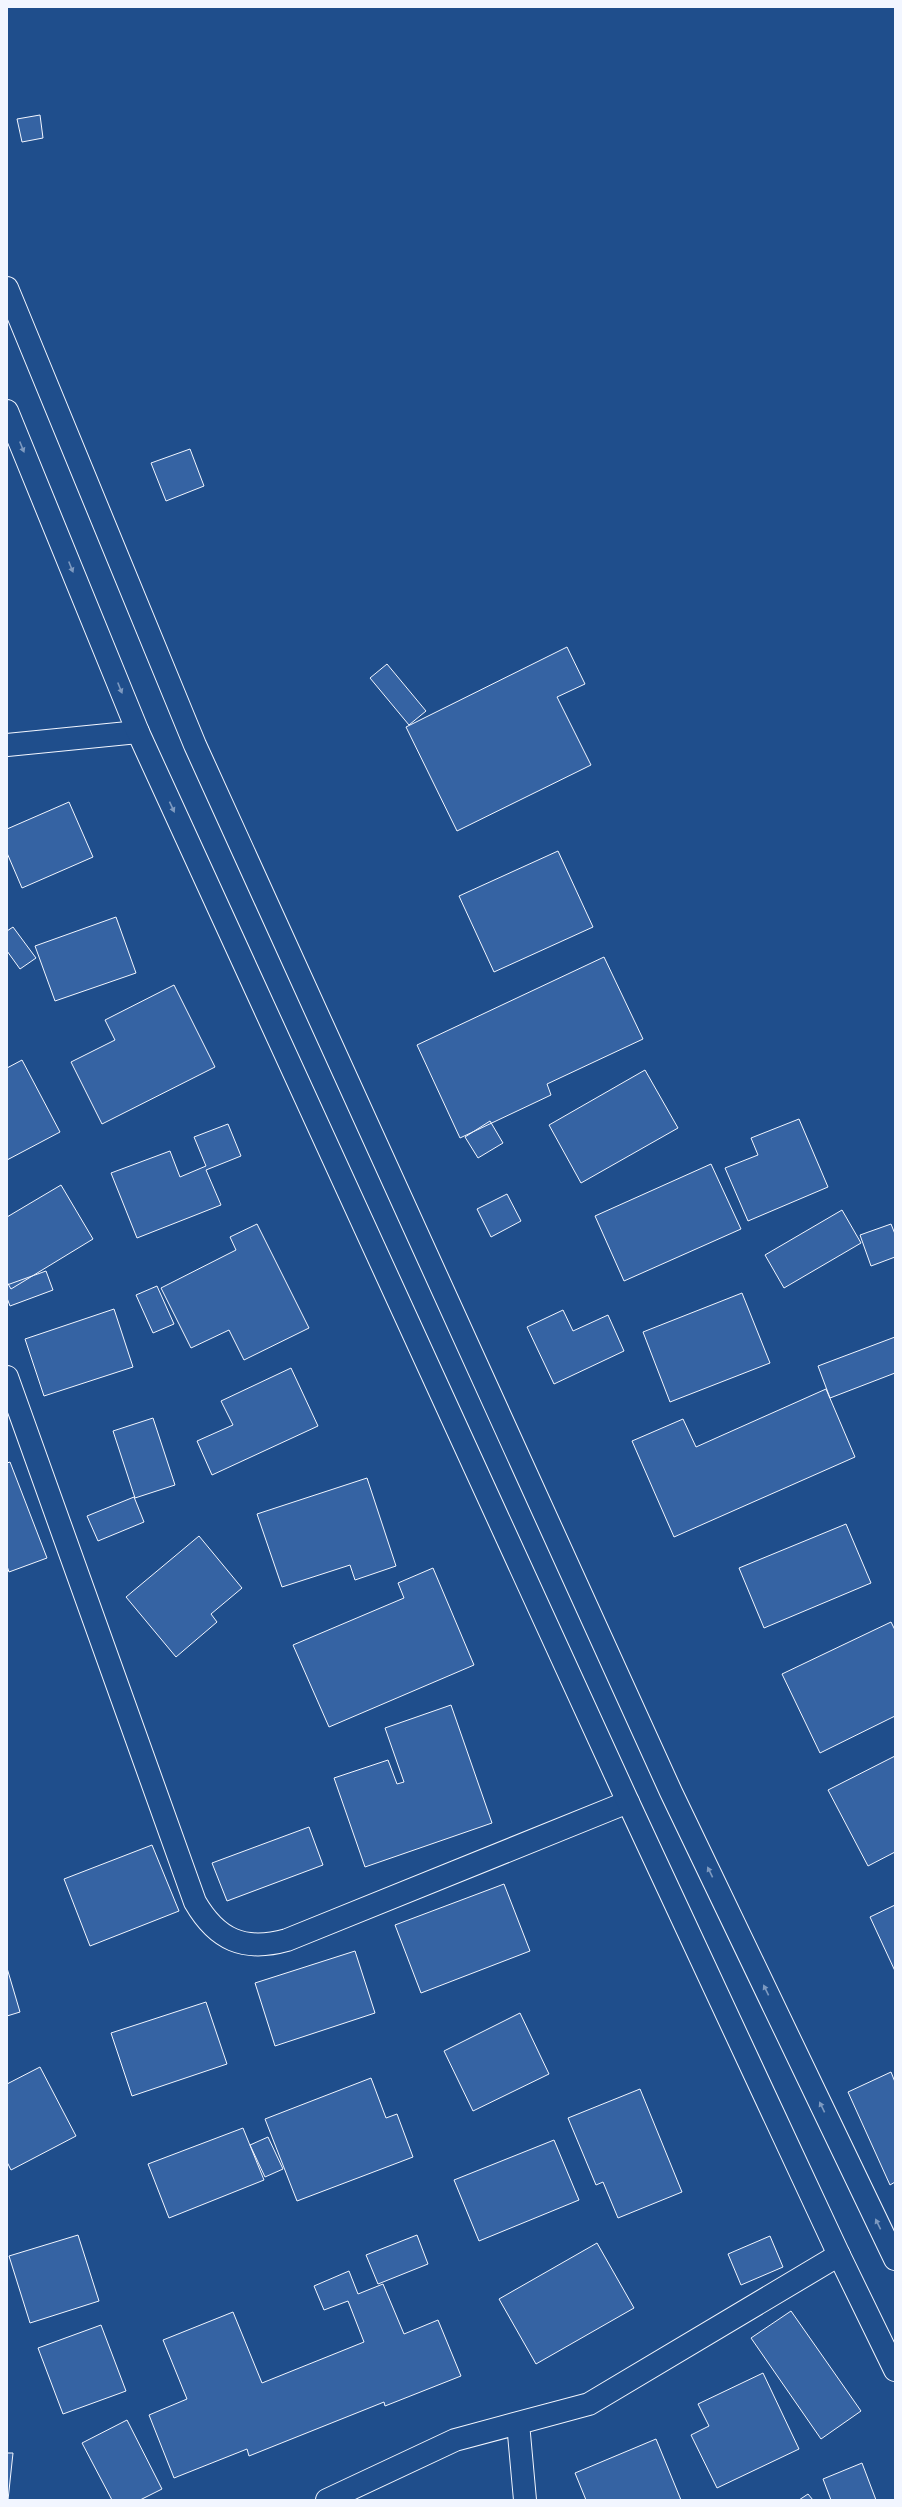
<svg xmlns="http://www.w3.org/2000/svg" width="902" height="2507" viewBox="0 0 902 2507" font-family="Raleway,sans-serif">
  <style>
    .building { fill: #3563a3; stroke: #f2f6ff }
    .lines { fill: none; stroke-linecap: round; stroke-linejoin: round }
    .minor-casing { stroke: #f2f6ff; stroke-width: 24 }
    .major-casing { stroke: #f2f6ff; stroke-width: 24 }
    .minor { stroke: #1f4e8c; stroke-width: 22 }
    .major { stroke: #1f4e8c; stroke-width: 22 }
    .oneway { fill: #7e9ac0 }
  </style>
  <rect width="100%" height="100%" fill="#1f4e8c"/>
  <path class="building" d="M 40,115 L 43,138 L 22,142 L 17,119 Z
    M 190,449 L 204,486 L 166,501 L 151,463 Z
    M 567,647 L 585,684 L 557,697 L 591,765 L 457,831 L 406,727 Z
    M 387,664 L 426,711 L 409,725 L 370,678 Z
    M 69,802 L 93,857 L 22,888 L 7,853 L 7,829 Z
    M 558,851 L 593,927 L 494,972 L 459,896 Z
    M 116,917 L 136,973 L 55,1001 L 35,946 Z
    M 13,927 L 36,958 L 20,969 L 7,951 L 7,931 Z
    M 604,957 L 643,1039 L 547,1084 L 551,1095 L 460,1138 L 417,1045 Z
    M 174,985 L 215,1067 L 102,1124 L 71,1062 L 115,1040 L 105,1020 Z
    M 22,1060 L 60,1132 L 7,1160 L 7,1068 Z
    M 645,1070 L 678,1128 L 581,1183 L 549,1125 Z
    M 799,1119 L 828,1187 L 748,1221 L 725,1168 L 758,1155 L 751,1138 Z
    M 490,1121 L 503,1143 L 478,1158 L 465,1137 Z
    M 228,1124 L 241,1156 L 206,1170 L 221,1205 L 137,1238 L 111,1173 L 170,1151 L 180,1177 L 206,1166 L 194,1137 Z
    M 711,1164 L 741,1229 L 624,1281 L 595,1216 Z
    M 61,1185 L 93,1239 L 11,1289 L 7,1282 L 7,1217 Z
    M 507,1194 L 521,1221 L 491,1237 L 477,1209 Z
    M 842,1210 L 861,1243 L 784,1288 L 765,1255 Z
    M 257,1224 L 309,1328 L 244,1360 L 229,1330 L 191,1348 L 161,1288 L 236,1250 L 230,1237 Z
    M 891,1224 L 895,1234 L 895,1257 L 871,1266 L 860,1235 Z
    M 46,1271 L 53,1290 L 10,1306 L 7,1298 L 7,1285 Z
    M 157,1286 L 174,1324 L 153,1333 L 136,1295 Z
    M 742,1293 L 770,1363 L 670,1402 L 643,1332 Z
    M 114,1309 L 133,1367 L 44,1396 L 25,1339 Z
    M 563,1310 L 573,1331 L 608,1315 L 624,1351 L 554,1384 L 527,1327 Z
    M 895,1337 L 895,1373 L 830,1398 L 818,1366 Z
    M 291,1368 L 318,1426 L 212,1475 L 197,1441 L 233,1425 L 221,1401 Z
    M 826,1389 L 855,1457 L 674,1537 L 632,1441 L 683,1419 L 696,1447 Z
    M 153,1418 L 175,1485 L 135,1498 L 113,1431 Z
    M 10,1462 L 47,1558 L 9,1572 L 7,1566 L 7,1463 Z
    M 367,1478 L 396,1566 L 355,1580 L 350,1565 L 282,1587 L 257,1514 Z
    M 134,1497 L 144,1522 L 98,1541 L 87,1516 Z
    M 846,1524 L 871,1583 L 764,1628 L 739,1568 Z
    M 199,1536 L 242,1588 L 211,1614 L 217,1622 L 176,1657 L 126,1597 Z
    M 433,1568 L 474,1665 L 329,1727 L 293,1645 L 404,1598 L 398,1583 Z
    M 891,1622 L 895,1630 L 895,1716 L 820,1753 L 782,1674 Z
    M 451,1705 L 492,1823 L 365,1867 L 334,1778 L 388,1760 L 397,1784 L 404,1782 L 385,1728 Z
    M 895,1756 L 895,1852 L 868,1866 L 828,1790 Z
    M 309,1827 L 323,1865 L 227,1901 L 212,1863 Z
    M 152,1845 L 179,1911 L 90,1946 L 64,1879 Z
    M 504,1884 L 530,1951 L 421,1993 L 395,1925 Z
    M 895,1905 L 895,1971 L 870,1917 Z
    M 355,1951 L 375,2013 L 275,2046 L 255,1983 Z
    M 7,1968 L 20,2012 L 7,2016 Z
    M 206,2002 L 227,2064 L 132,2096 L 111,2033 Z
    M 520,2013 L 549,2074 L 473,2111 L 444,2051 Z
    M 40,2067 L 76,2136 L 11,2170 L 7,2162 L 7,2084 Z
    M 891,2072 L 895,2082 L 895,2182 L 890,2185 L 848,2092 Z
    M 371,2078 L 386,2118 L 397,2114 L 413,2157 L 297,2201 L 265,2119 Z
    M 640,2089 L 682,2192 L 618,2218 L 603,2182 L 596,2185 L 568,2118 Z
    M 243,2128 L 264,2180 L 169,2218 L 148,2164 Z
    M 268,2137 L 283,2169 L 265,2177 L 250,2145 Z
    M 554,2140 L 579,2200 L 479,2241 L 454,2180 Z
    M 78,2235 L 99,2301 L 30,2323 L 9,2256 Z
    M 417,2235 L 428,2264 L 378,2284 L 366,2255 Z
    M 770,2236 L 783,2267 L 741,2285 L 728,2254 Z
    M 597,2243 L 634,2308 L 536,2364 L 499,2299 Z
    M 349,2271 L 358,2294 L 383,2284 L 404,2334 L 438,2320 L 461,2376 L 385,2406 L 384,2402 L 249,2456 L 247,2449 L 174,2478 L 149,2415 L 187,2399 L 163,2340 L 233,2312 L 262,2383 L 364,2342 L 348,2301 L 324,2310 L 314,2286 Z
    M 791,2311 L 861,2411 L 821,2439 L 751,2338 Z
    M 101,2325 L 126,2391 L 63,2414 L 38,2348 Z
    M 763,2373 L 799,2449 L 717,2488 L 691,2435 L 709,2426 L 698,2404 Z
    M 127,2420 L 162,2489 L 140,2500 L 112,2500 L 82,2443 Z
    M 656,2439 L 681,2500 L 586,2500 L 575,2473 Z
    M 7,2453 L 13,2453 L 8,2500 L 7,2500 Z
    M 862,2463 L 876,2500 L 831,2500 L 823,2479 Z
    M 808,2494 L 813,2500 L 799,2500 Z"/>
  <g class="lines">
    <g class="minor-casing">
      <path id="minor" d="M 7,745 L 138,732
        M 7,1377 L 195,1902 C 217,1940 244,1952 287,1940 L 628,1802
        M 518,2423 L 525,2500
        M 327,2500 L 455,2440 L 589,2404 L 839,2255"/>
    </g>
    <g class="major-casing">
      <path id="major" d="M 7,288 L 195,745 L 671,1792 L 895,2259
        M 7,411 L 138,732 L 628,1802 L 839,2255 L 895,2370"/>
    </g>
    <use href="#minor" class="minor"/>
    <use href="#major" class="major"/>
  </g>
  <defs><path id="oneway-solid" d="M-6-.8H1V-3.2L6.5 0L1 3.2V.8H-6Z"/></defs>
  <g class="oneway">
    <use href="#oneway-solid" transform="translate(22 447) rotate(68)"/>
    <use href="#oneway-solid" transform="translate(71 567) rotate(68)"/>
    <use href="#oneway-solid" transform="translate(120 688) rotate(68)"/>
    <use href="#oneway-solid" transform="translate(172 807) rotate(65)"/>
    <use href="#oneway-solid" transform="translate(710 1872) rotate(-116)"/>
    <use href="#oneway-solid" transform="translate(766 1990) rotate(-116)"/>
    <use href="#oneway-solid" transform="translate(822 2107) rotate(-116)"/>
    <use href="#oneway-solid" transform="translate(878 2224) rotate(-116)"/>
  </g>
  <rect width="902" height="2507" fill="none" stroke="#f2f6ff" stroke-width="16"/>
</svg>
